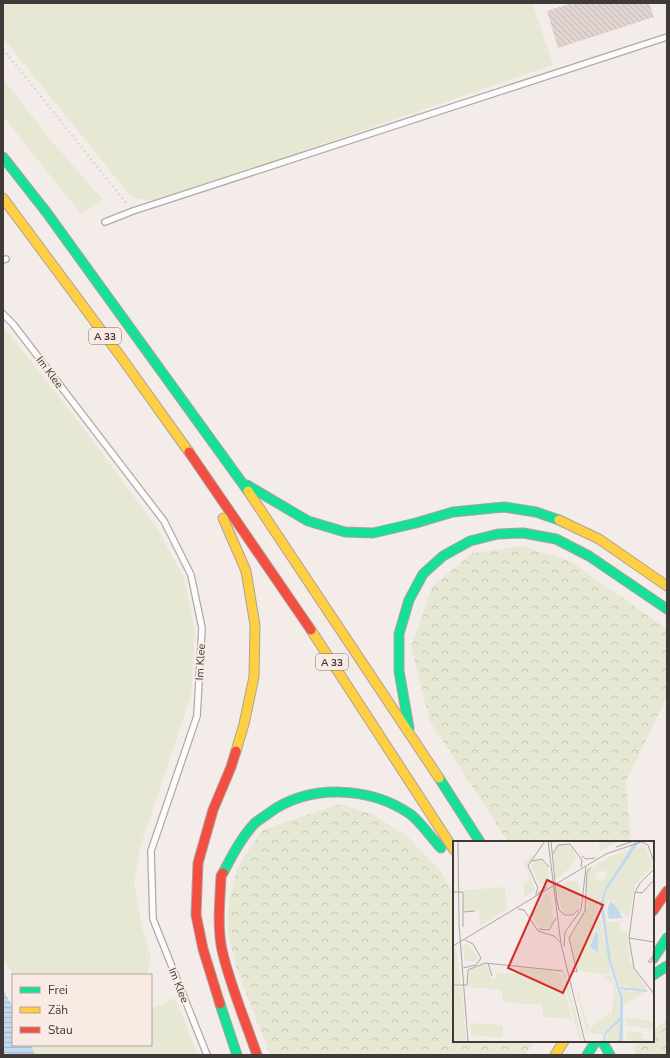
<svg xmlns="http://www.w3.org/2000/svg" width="670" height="1058" viewBox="0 0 670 1058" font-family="'Nunito Sans',sans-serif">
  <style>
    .green { fill: #e6e8d3 }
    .forest { fill: url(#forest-crowns) }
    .water { fill: url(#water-rules) }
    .building { fill: url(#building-back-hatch) }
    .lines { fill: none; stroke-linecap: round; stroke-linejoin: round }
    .lane-casing { stroke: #b0aaa7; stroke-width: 8 }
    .fast-casing { stroke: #afa299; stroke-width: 11 }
    .slow-casing { stroke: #afa299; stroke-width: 11 }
    .jam-casing { stroke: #afa299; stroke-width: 11 }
    .path { stroke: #dbd9d8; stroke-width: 2.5; stroke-dasharray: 2 3; stroke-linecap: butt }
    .lane { stroke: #fdfcfc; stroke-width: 5.5 }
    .fast { stroke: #16e098; stroke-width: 9 }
    .slow { stroke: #ffcf43; stroke-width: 9 }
    .jam { stroke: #f24e42; stroke-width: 9 }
    .labels { text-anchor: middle; stroke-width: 4; stroke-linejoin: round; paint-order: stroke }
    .shield { fill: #f9ebe4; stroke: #776f6b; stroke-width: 1 }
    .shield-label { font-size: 10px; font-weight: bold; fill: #3f3a37 }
    .street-label { font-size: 11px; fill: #3f3a37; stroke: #f9ebe4 }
    .inset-river { fill: none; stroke: #c1d9ed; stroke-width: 2 }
    .inset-road { fill: none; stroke: #aca5a2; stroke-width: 1 }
    .view { fill: #d62828; fill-opacity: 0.15; stroke: #d62828; stroke-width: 2 }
    .inset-edge { fill: none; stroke: #3f3a37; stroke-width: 2 }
  </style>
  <defs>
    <pattern id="forest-crowns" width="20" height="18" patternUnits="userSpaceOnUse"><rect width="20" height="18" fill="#e6e8d3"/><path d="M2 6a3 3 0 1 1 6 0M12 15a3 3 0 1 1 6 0" fill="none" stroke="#c6c8b6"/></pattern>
    <pattern id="water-rules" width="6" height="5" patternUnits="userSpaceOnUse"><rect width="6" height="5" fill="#c1d9ed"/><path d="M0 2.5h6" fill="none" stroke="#a7bbcc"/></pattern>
    <pattern id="building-back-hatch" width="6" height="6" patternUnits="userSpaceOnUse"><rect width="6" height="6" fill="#e1d4d1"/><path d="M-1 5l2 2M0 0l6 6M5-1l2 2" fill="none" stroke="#c2b7b4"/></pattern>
  </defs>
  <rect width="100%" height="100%" fill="#f4ece9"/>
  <path class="green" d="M 3,3 L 537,3 L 533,5 L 553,65 L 156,201 L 132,198 L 3,38 Z
    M 3,79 L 50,139 L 103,200 L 81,214 L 3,116 Z
    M 3,326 L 85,430 L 157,528 L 184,578 L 195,631 L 191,696 L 140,847 L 134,883 L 142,927 L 151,956 L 147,975 L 14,975 L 3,959 Z
    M 175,998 L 198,1055 L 35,1055 L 31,1045 L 151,1045 L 151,1009 Z"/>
  <path class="forest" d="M 522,546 L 570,561 L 667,629 L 667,696 L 626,782 L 631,842 L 508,842 L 430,721 L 411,647 L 433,585 L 473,553 Z
    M 340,804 L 372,814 L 408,837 L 441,872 L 454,896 L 454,1041 L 535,1041 L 525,1055 L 270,1055 L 236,966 L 228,933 L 229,901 L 237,869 L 262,830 Z
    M 667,1019 L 667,1055 L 637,1055 L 633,1048 L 642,1041 L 653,1041 L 653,1031 Z"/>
  <path class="water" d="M 3,990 L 13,1007 L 13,1045 L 31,1045 L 35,1055 L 3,1055 Z"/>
  <path class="building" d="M 572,3 L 649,3 L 654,17 L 558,48 L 547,11 Z"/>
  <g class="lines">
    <g class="lane-casing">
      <path id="lane" d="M 105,222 L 133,211 L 667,37
        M 3,260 L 6,259
        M 3,314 L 13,324 L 164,521 L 191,575 L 202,628 L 197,716 L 151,851 L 153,919 L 207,1055"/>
    </g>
    <g class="fast-casing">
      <path id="fast" d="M 3,157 L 47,213 L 248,491
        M 247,485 L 308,521 L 345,532 L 373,533 L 416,523 L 453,512 L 504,507 L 536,512 L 559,520
        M 409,728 L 399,671 L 399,634 L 409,600 L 423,574 L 443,556 L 470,541 L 498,534 L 523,533 L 556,539 L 589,556 L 667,609
        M 439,778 L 480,842
        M 223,873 C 232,856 241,838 254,824 C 258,820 264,817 269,813 C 309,784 369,786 410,814 C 420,821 432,839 441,848
        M 653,959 L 667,938
        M 653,975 L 667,966
        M 220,1004 L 237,1055
        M 602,1041 L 610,1055
        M 587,1055 L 596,1041"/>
    </g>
    <g class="slow-casing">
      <path id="slow" d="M 3,198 L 121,357 L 189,452
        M 248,491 L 439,778
        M 223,518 L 246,571 L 255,625 L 254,677 L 244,724 L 236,751
        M 559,520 L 599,539 L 667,586
        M 311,630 L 454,850
        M 555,1055 L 564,1041"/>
    </g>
    <g class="jam-casing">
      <path id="jam" d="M 189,452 L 311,630
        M 223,873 L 221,876 C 220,900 217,926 222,950 C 230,985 245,1020 257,1055
        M 653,911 L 667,891
        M 220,1004 L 203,949 L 196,915 L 198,863 L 213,810 L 231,767 L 236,751"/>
    </g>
    <path class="path" d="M 3,49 L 127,204"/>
    <use href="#lane" class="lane"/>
    <use href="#fast" class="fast"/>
    <use href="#slow" class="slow"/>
    <use href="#jam" class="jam"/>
  </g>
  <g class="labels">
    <g class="shield">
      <rect x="89" y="328" width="32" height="16" rx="3"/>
      <rect x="316" y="654" width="32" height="16" rx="3"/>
    </g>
    <g class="shield-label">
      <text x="105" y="340">A 33</text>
      <text x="332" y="666">A 33</text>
    </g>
    <g class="street-label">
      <text transform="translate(50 372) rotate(53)" y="4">Im Klee</text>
      <text transform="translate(200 662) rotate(-87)" y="4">Im Klee</text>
      <text transform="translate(179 985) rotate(68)" y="4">Im Klee</text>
    </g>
  </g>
  <g transform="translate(453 841)">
    <rect width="201" height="201" fill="#f4ece9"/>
    <path d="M 89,0 L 90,0 L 74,26 L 82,49 L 71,57 L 71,41 L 77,39 L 71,22 L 82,12 ZM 146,0 L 166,0 L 147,10 ZM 191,3 L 201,24 L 182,44 L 176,75 L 167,72 L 160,61 L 155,59 L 152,69 L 154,81 L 165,81 L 168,78 L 166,91 L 174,92 L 177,120 L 194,149 L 176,149 L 175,145 L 167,146 L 158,120 L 150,64 L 153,50 L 171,23 L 183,7 ZM 175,9 L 152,47 L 145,65 L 158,134 L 124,129 L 117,97 L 136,63 L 133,62 L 135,29 L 141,27 L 144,31 L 143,38 L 149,40 L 154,33 L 150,29 L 146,32 L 141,25 L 160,14 ZM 52,46 L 54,68 L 27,85 L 26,69 L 10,70 L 11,49 ZM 14,102 L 25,116 L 21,121 L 12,120 L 10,104 ZM 3,107 L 8,143 L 0,143 L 0,109 ZM 31,123 L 34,123 L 38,138 L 43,137 L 43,132 L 66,132 L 67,126 L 107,131 L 119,178 L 90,176 L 89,164 L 50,161 L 49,149 L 15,146 L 16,129 ZM 112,131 L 129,198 L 126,198 L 109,132 ZM 119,132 L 136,187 L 134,191 L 121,139 ZM 149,134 L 158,135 L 166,156 L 166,178 L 151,194 L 138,192 L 137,187 L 156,172 L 158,175 L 161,152 L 160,143 ZM 0,146 L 9,146 L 13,201 L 0,201 ZM 172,147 L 176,151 L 193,150 L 171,164 L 167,148 ZM 173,176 L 201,181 L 201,188 L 173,184 ZM 166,180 L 166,201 L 152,201 L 157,188 ZM 17,182 L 50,184 L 50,197 L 18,194 ZM 173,190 L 189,192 L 189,197 L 194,198 L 193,201 L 175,199 Z" fill="#e6e8d3"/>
    <path d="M 114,3 L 119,6 L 123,16 L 118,26 L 103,38 L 101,13 L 106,4 ZM 89,19 L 95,25 L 97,41 L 87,44 L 78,25 L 82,20 ZM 115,40 L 124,40 L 127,44 L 126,66 L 119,73 L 112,72 L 106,63 L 104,45 ZM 97,50 L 100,83 L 96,87 L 87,87 L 77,73 L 87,64 L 90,55 Z" fill="#e6e8d3"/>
    <path d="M 182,0 L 187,0 L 153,50 L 150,64 L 158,120 L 170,158 L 170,201 L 166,201 L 167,156 L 155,118 L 147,62 L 152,47 ZM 157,61 L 161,63 L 170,77 L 156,78 L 154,70 ZM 143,91 L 145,94 L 145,111 L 137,106 Z" fill="#c1d9ed"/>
    <path class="inset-river" d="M 167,147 L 194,150M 151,201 L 152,193 L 168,177"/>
    <path class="inset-road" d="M 5,0 L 6,83 L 15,201M 95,0 L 108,103 L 132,201M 98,0 L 104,61M 189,1 L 195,4 L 201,21M 163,6 L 181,0M 100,13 L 105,4 L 117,3 L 129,19 L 128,26M 129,15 L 133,18 L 142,17M 79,20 L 89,18 L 96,26M 201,28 L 187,42 L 182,51 L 176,97 L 181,127 L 201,153M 0,51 L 10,51 L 10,86M 182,51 L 189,52 L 201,39M 83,52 L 85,47 L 75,25 L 92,0M 82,54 L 94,46M 104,60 L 106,69 L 112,74 L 120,74 L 126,68M 65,68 L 71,69 L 85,90 L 101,95 L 107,101M 10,71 L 22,70M 86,88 L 96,89 L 103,77M 176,97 L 201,101M 0,105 L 153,13 L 191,0M 111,105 L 112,91 L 128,69 L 133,26M 200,115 L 195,121 L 199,121 L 201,107M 35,122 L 39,135M 10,127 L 23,124 L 28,117 L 20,103 L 12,99M 120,130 L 124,131 L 116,97 L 132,70 L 134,31 L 138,26M 0,144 L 14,144 L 15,129 L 32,122 L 110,130"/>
    <path class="view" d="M 94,39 L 150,64 L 110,152 L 55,127 Z"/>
    <rect width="201" height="201" class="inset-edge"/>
  </g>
  <rect width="670" height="1058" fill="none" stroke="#3f3a37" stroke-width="8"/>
  <rect x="12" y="974" width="140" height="72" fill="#f9ebe4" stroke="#afa49f"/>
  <rect x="20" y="987" width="20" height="6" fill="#16e098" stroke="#afa49f"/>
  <text x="48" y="994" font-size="12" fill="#3f3a37">Frei</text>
  <rect x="20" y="1007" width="20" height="6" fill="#ffcf43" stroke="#afa49f"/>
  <text x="48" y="1014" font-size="12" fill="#3f3a37">Zäh</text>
  <rect x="20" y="1027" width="20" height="6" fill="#f24e42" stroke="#afa49f"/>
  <text x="48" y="1034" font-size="12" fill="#3f3a37">Stau</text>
</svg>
